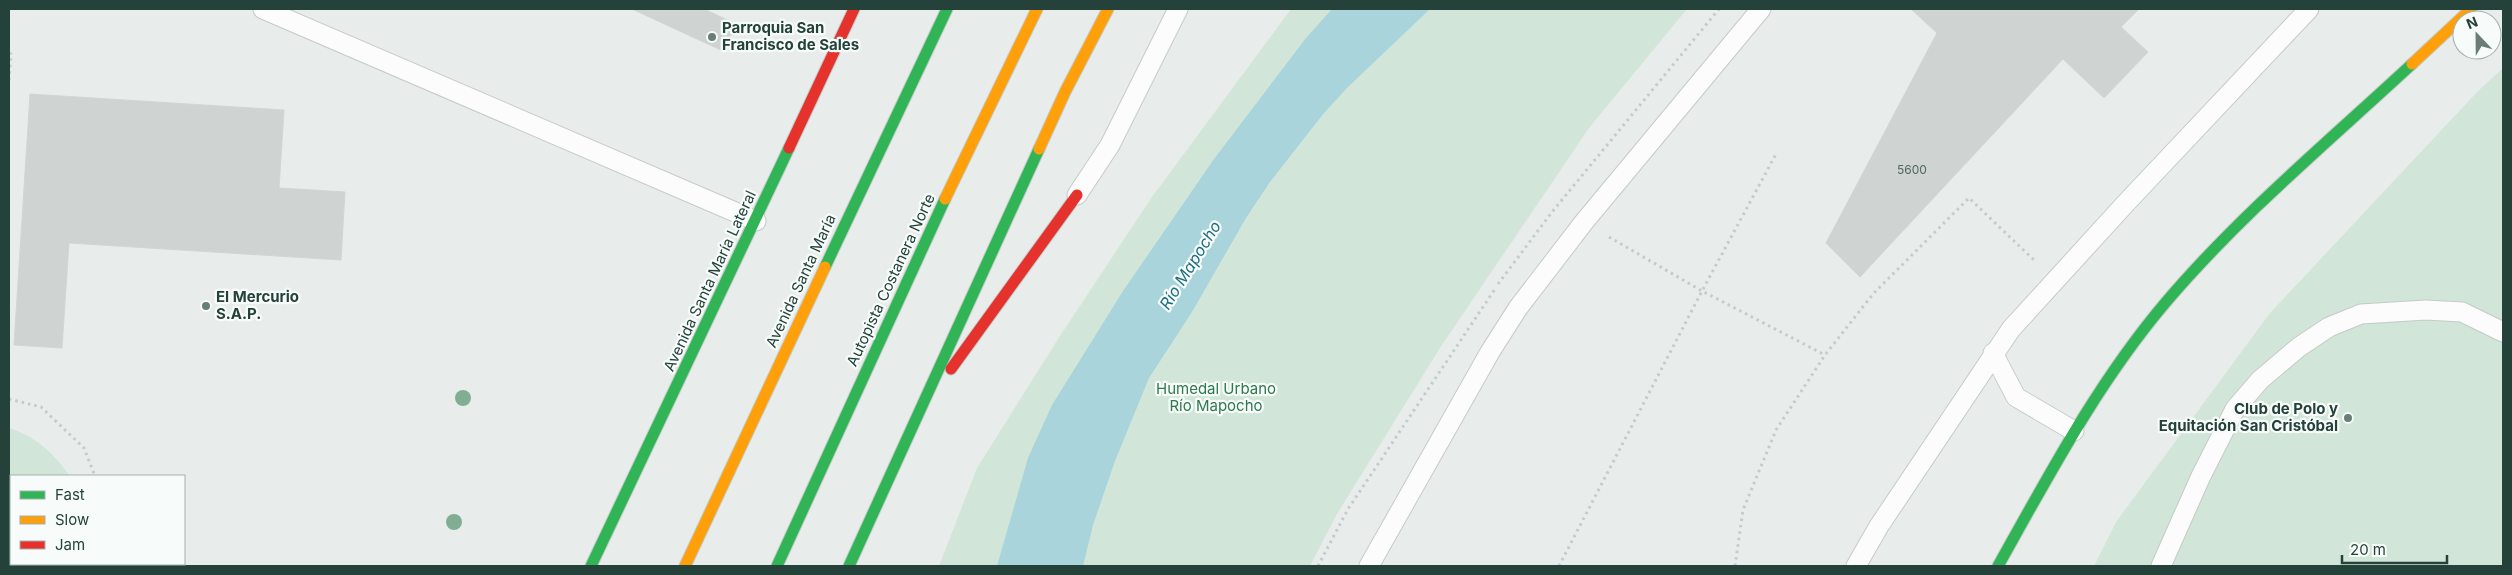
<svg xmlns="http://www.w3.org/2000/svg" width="2512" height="575" viewBox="0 0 2512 575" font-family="Inter,sans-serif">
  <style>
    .green { fill: #d1e6d8 }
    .water { fill: #a9d4db }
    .building { fill: #cfd4d2; stroke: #d1d6d4 }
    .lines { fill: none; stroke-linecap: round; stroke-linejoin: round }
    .lane-casing { stroke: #c5cac8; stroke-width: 21 }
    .fast-casing { stroke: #c3cbc8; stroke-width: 13 }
    .slow-casing { stroke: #c3cbc8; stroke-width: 13 }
    .jam-casing { stroke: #c3cbc8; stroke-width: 13 }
    .path { stroke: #c3ccca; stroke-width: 3; stroke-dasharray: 2.5 4; stroke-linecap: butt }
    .lane { stroke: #fcfcfc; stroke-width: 19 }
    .fast { stroke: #30b455; stroke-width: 11 }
    .slow { stroke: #ff9f0a; stroke-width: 11 }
    .jam { stroke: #e5322d; stroke-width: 11 }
    .tree { fill: #81ae93 }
    .poi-dot { fill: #697e78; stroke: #f7fbf9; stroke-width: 2 }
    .labels { text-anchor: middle; stroke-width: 4.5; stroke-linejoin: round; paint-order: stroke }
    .number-label { font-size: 12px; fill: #506761 }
    .poi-label { font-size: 15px; font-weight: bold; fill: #24423a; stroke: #f7fbf9; text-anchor: start }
    .street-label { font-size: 15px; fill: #24423a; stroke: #f7fbf9 }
    .park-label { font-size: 15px; fill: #2d7a4b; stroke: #f7fbf9 }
    .water-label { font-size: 16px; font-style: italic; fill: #1c6f80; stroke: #f7fbf9 }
  </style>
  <rect width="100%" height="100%" fill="#e8edeb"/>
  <path class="green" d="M 1291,9 L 1687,9 L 1589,128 L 1440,348 L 1337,514 L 1310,566 L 939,566 L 977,468 L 1058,339 L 1152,197 Z
    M 2503,68 L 2503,566 L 2094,566 L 2116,522 L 2270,313 L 2478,91 Z
    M 9,428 C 37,437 53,453 70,476 L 11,476 L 11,564 L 79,564 L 78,566 L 9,566 Z"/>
  <path class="water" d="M 1332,9 L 1430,9 L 1348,87 L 1324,113 L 1270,182 L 1246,218 L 1192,312 L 1149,378 L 1115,461 L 1093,525 L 1083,566 L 997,566 L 1028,458 L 1052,405 L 1123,291 L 1214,159 L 1306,38 Z"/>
  <path class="building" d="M 632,9 L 704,9 L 736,24 L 723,51 Z
    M 1911,9 L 2139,9 L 2121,27 L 2148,52 L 2104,98 L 2063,59 L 1860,277 L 1826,243 L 1937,33 Z
    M 30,94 L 284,110 L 279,188 L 345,192 L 341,260 L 69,243 L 62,348 L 14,345 Z"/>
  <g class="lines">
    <g class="lane-casing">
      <path id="lane" d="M 263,9 L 756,221
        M 1077,195 L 1110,145 L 1178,9
        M 1993,353 L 2016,397 L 2074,431
        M 1369,566 L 1490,352 L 1518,308 L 1584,222 L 1761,9
        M 1856,566 L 1879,526 L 2011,329 L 2126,203 L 2309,9
        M 2161,566 L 2201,476 L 2235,409 L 2260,380 L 2299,347 L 2329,327 L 2361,314 L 2426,310 L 2462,312 L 2503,332"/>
    </g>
    <g class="fast-casing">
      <path id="fast" d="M 825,267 L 947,9
        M 591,566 L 789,148
        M 777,566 L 945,199
        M 849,566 L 1039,149
        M 1998,566 C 2049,475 2098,382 2166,302 C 2240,215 2329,141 2412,64"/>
    </g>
    <g class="slow-casing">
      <path id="slow" d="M 2412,64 L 2471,9
        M 1039,149 L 1065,92 L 1108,9
        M 945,199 L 1037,9
        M 685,566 L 825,267"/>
    </g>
    <g class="jam-casing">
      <path id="jam" d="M 789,148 L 854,9
        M 951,369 L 1077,195"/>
    </g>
    <path class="path" d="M 9,53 L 11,54 L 9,81
      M 1609,237 L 1702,291 L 1825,355
      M 1498,284 L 1552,212 L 1719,9
      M 9,399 L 41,407 L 84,448 L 95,476
      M 113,564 L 113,566
      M 1318,566 L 1348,509 L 1495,289
      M 1559,566 L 1702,291 L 1776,154
      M 1735,566 L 1743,510 L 1776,430 L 1825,355 L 1873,294 L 1969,198 L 2035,261"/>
    <use href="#lane" class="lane"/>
    <use href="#fast" class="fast"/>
    <use href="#slow" class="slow"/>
    <use href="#jam" class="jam"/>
  </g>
  <g class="tree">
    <circle cx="463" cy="398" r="8"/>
    <circle cx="454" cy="522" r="8"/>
  </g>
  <g class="poi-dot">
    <circle cx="712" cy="37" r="5"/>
    <circle cx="206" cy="306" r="5"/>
    <circle cx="2348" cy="418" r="5"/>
  </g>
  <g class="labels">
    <g class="number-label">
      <text x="1912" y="174">5600</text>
    </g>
    <g class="poi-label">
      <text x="722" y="33">Parroquia San<tspan x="722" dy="17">Francisco de Sales</tspan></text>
      <text x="216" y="302">El Mercurio<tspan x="216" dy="17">S.A.P.</tspan></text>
      <text x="2338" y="414" text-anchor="end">Club de Polo y<tspan x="2338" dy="17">Equitación San Cristóbal</tspan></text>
    </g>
    <g class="street-label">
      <text transform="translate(891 280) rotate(-65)" y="5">Autopista Costanera Norte</text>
      <text transform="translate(710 281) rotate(-65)" y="5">Avenida Santa María Lateral</text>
      <text transform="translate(801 281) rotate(-65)" y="5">Avenida Santa María</text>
    </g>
    <g class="park-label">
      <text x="1216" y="394">Humedal Urbano<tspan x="1216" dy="17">Río Mapocho</tspan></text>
    </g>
    <g class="water-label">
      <text transform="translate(1190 265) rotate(-58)" y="6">Río Mapocho</text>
    </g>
  </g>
  <rect width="2512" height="575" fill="none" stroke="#24423a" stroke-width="20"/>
  <rect x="10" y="475" width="175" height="90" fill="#f7fbf9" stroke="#a3b1ad"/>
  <rect x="20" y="491" width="25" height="8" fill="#30b455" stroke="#a3b1ad"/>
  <text x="55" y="500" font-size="15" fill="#24423a">Fast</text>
  <rect x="20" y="516" width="25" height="8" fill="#ff9f0a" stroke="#a3b1ad"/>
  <text x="55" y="525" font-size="15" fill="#24423a">Slow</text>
  <rect x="20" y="541" width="25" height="8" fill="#e5322d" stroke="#a3b1ad"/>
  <text x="55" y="550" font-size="15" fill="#24423a">Jam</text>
  <g transform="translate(2477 35) rotate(338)"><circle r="24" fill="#f7fbf9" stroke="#a3b1ad"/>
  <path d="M0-4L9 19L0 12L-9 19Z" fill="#697e78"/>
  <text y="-8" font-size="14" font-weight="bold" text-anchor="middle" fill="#24423a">N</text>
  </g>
  <path d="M2342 555v8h105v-8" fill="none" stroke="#24423a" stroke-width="2.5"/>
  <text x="2350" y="555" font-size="15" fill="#24423a" stroke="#f7fbf9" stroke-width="4" paint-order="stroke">20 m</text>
</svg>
